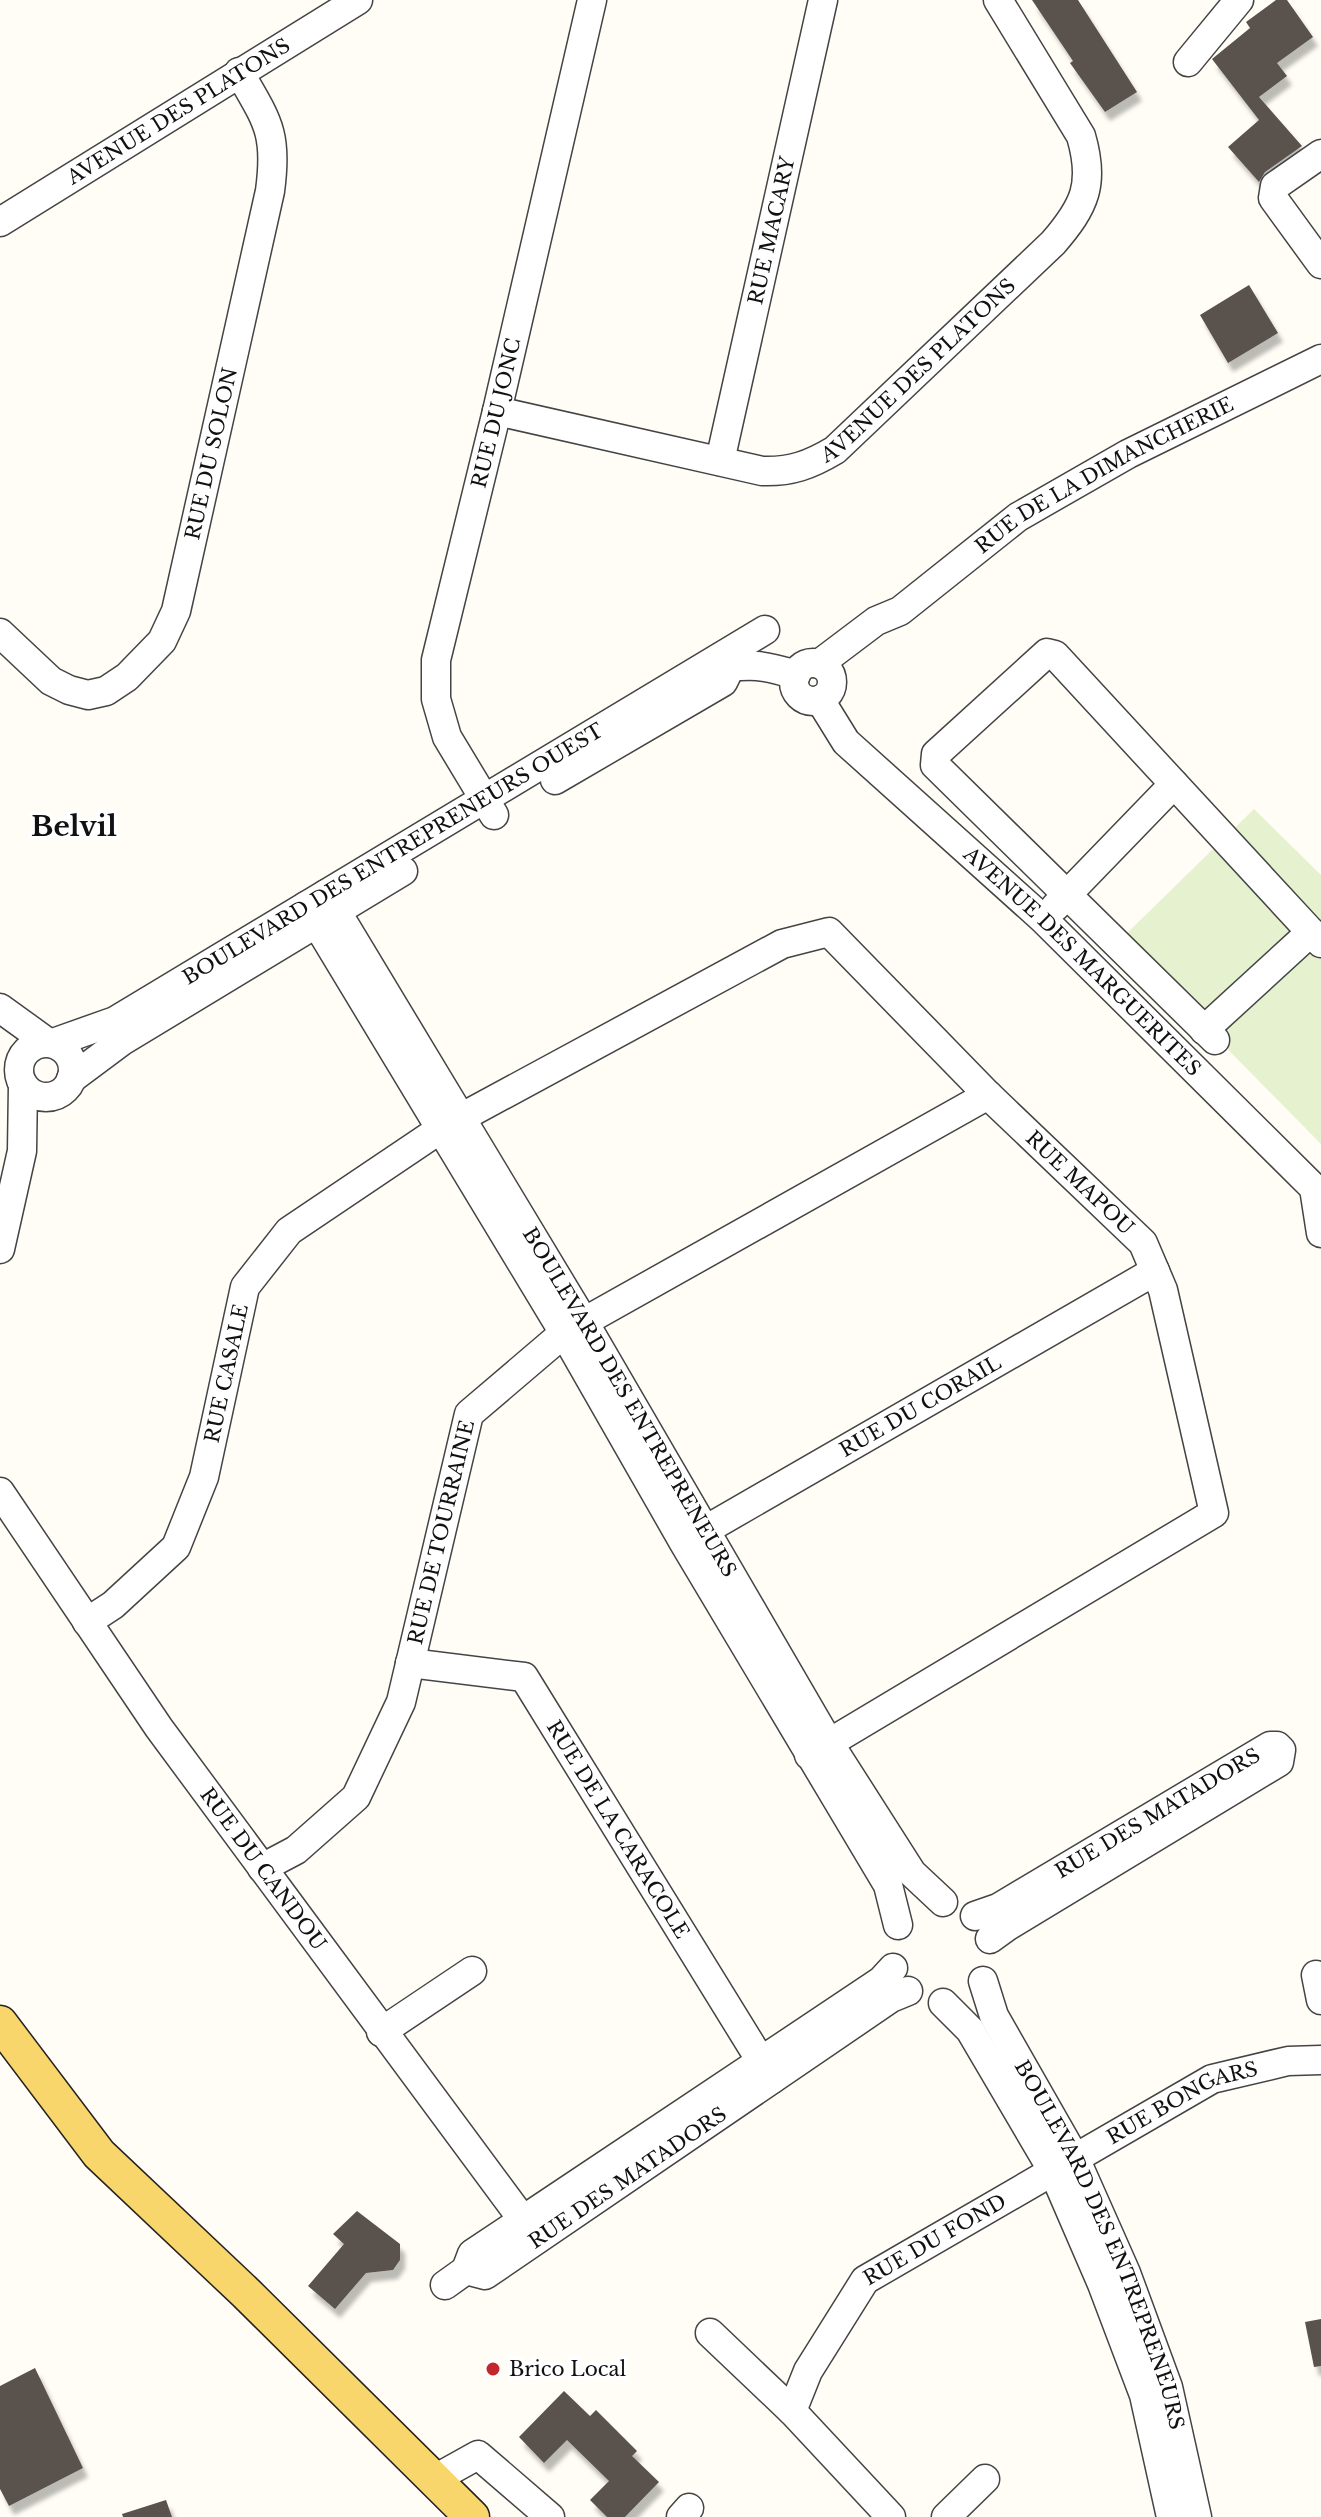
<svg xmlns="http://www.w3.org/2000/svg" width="1321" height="2517" viewBox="0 0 1321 2517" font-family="'Libre Baskerville',serif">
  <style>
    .pitch { fill: #e6f2cf }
    .building { fill: #5a524d; filter: url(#shadow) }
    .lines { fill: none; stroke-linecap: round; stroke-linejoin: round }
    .minor-casing { stroke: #444; stroke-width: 31 }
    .major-casing { stroke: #222; stroke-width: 37 }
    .minor { stroke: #fff; stroke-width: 28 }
    .major { stroke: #f9d66b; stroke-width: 34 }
    .poi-dot { fill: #c4262e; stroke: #fff; stroke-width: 3 }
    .labels { text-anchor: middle; stroke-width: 8; stroke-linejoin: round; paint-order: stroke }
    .street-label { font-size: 20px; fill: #111; stroke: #fff }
    .poi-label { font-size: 20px; fill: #111; stroke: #fff; text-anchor: start }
    .district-label { font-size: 28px; font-weight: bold; fill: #111; stroke: #fff }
  </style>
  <defs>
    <filter id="shadow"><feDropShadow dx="5" dy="9" stdDeviation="2" flood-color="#0004"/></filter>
  </defs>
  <rect width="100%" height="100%" fill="#fffdf5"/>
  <path class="pitch" d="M 1254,809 L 1321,875 L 1321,1144 L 1120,940 Z"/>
  <path class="building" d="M 1032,0 L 1078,0 L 1137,92 L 1105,112 L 1070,63 L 1073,61 Z
    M 1276,0 L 1287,0 L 1313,37 L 1277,63 L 1287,76 L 1259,97 L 1302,146 L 1265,172 L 1259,182 L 1228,147 L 1259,120 L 1212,59 L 1250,28 L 1246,22 Z
    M 1249,285 L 1278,333 L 1228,363 L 1200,315 Z
    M 357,2211 L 400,2244 L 400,2260 L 393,2270 L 366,2273 L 335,2309 L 308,2286 L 344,2244 L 333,2234 Z
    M 1321,2319 L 1321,2366 L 1314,2367 L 1305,2322 Z
    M 35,2368 L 83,2468 L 9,2506 L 0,2489 L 0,2386 Z
    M 564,2391 L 590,2416 L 596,2410 L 637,2451 L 632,2456 L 659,2482 L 625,2517 L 607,2517 L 590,2500 L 609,2481 L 567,2440 L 544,2463 L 519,2437 Z
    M 166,2500 L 172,2517 L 123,2517 L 122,2514 Z"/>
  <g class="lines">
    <g class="minor-casing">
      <g id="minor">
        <path d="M 1188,62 L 1239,0"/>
        <path d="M 1321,154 L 1275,186 L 1273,198 L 1321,264"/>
        <path id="s1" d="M 0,222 L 358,0"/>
        <path id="s2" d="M 497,411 L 762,471 C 791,472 810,465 835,450 L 1053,243 C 1085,206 1095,184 1081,136 L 998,0"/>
        <path id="s3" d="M 720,461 L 823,0"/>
        <path id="s4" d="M 0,633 L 51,681 L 69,690 L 88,695 L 106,691 L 127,677 L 162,641 L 176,611 L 270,191 C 278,132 267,121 239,72"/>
        <circle cx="813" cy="682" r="19"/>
        <path d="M 712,664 C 728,668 741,665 757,666 C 771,667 783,671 796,675"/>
        <path id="s5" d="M 819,664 L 876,621 L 900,611 L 1018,517 L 1128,454 L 1321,359"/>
        <path id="s6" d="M 820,700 L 846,742 L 1043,919 L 1314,1188 L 1321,1233"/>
        <path d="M 555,780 L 723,682 L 730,668"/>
        <path id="s7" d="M 494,815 L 447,737 L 436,699 L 436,660 L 497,411 L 592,0"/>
        <path id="s8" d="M 326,894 L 584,1322 L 829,1743 L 912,1873 L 943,1902"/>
        <path d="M 306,906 L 564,1333 L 684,1543 L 888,1885 L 898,1925"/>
        <path d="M 1055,907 L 1174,784"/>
        <path d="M 0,1008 L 47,1042"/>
        <path d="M 1204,1030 L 1311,932"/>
        <path d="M 1215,1040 L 935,765 L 936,754 L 1047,653 L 1055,655 L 1321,943"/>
        <circle cx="46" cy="1070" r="27"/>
        <path id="s9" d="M 53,1043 L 115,1021 L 765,630"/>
        <path d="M 71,1079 L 122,1041 L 403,871"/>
        <path d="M 0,1249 L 22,1151 L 23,1085"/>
        <path id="s10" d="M 0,1492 L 159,1728 L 537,2239"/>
        <path id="s11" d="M 688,1540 L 1155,1271"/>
        <path id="s12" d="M 87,1622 L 113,1605 L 176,1547 L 204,1477 L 245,1287 L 289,1231 L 442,1128 L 782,944 L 829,932 L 988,1095 L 1143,1243 L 1163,1290 L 1214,1513 L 809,1755"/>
        <path id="s13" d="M 410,1663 L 524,1677 L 772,2079"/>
        <path id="s14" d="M 262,1868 L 296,1850 L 356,1797 L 401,1702 L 469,1414 L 564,1333 L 988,1095"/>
        <path id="s15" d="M 975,1916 L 998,1908 L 1270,1746 L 1277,1746 L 1281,1750 L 1279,1762 L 1008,1926 L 990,1939"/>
        <path d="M 1316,1975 L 1321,2000"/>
        <path id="s16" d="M 983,1981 L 994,2016 L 1075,2158 L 1126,2273 L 1168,2387 L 1197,2517"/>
        <path d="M 943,2003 L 970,2030 L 1054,2173 L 1102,2284 L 1144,2395 L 1171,2517"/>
        <path d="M 381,2032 L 472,1971"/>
        <path d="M 466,2270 L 472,2254 L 881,1981 L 893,1968"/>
        <path id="s17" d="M 445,2285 L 466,2270 L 485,2275 L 891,1998 L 908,1991"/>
        <path d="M 710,2333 L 792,2411"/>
        <path d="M 433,2480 L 478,2455 L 550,2517"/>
        <path d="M 681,2517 L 689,2508"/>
        <path id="s18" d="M 891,2517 L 792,2411 L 808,2371 L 865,2280 L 1212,2079 L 1288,2061 L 1321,2060"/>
        <path d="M 946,2517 L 985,2479"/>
      </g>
    </g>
    <g class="major-casing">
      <path id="major" d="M 0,2023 L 99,2154 L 246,2293 L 472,2517"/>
    </g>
    <use href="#minor" class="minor"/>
    <use href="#major" class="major"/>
  </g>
  <circle class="poi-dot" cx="493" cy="2369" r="8"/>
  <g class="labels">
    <g class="street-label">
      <text dy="7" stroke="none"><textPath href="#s1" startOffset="210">AVENUE DES PLATONS</textPath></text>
      <text dy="7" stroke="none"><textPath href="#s3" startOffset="236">RUE MACARY</textPath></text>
      <text dy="7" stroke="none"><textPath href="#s2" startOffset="464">AVENUE DES PLATONS</textPath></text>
      <text dy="7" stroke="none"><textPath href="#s7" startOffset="424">RUE DU JONC</textPath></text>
      <text dy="7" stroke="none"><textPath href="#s4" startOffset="398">RUE DU SOLON</textPath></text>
      <text dy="7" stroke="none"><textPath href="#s5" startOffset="344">RUE DE LA DIMANCHERIE</textPath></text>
      <text dy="7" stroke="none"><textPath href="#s9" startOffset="390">BOULEVARD DES ENTREPRENEURS OUEST</textPath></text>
      <text dy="7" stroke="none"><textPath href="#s6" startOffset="372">AVENUE DES MARGUERITES</textPath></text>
      <text dy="7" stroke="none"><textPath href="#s12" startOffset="1432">RUE MAPOU</textPath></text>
      <text dy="7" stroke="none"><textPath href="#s12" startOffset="298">RUE CASALE</textPath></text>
      <text dy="7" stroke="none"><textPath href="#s8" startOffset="592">BOULEVARD DES ENTREPRENEURS</textPath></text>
      <text dy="7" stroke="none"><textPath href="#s11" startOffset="268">RUE DU CORAIL</textPath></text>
      <text dy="7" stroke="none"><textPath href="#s14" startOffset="398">RUE DE TOURRAINE</textPath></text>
      <text dy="7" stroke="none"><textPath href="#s15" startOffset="210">RUE DES MATADORS</textPath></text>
      <text dy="7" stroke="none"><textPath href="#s13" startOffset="294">RUE DE LA CARACOLE</textPath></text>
      <text dy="7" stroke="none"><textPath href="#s10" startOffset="460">RUE DU CANDOU</textPath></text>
      <text dy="7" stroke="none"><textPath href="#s18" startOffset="660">RUE BONGARS</textPath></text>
      <text dy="7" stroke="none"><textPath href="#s17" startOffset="218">RUE DES MATADORS</textPath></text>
      <text dy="7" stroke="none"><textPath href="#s18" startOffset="376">RUE DU FOND</textPath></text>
      <text dy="7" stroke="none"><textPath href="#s16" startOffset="290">BOULEVARD DES ENTREPRENEURS</textPath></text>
    </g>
    <g class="poi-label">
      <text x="509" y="2376">Brico Local</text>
    </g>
    <g class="district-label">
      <text x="74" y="836">Belvil</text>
    </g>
  </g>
</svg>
